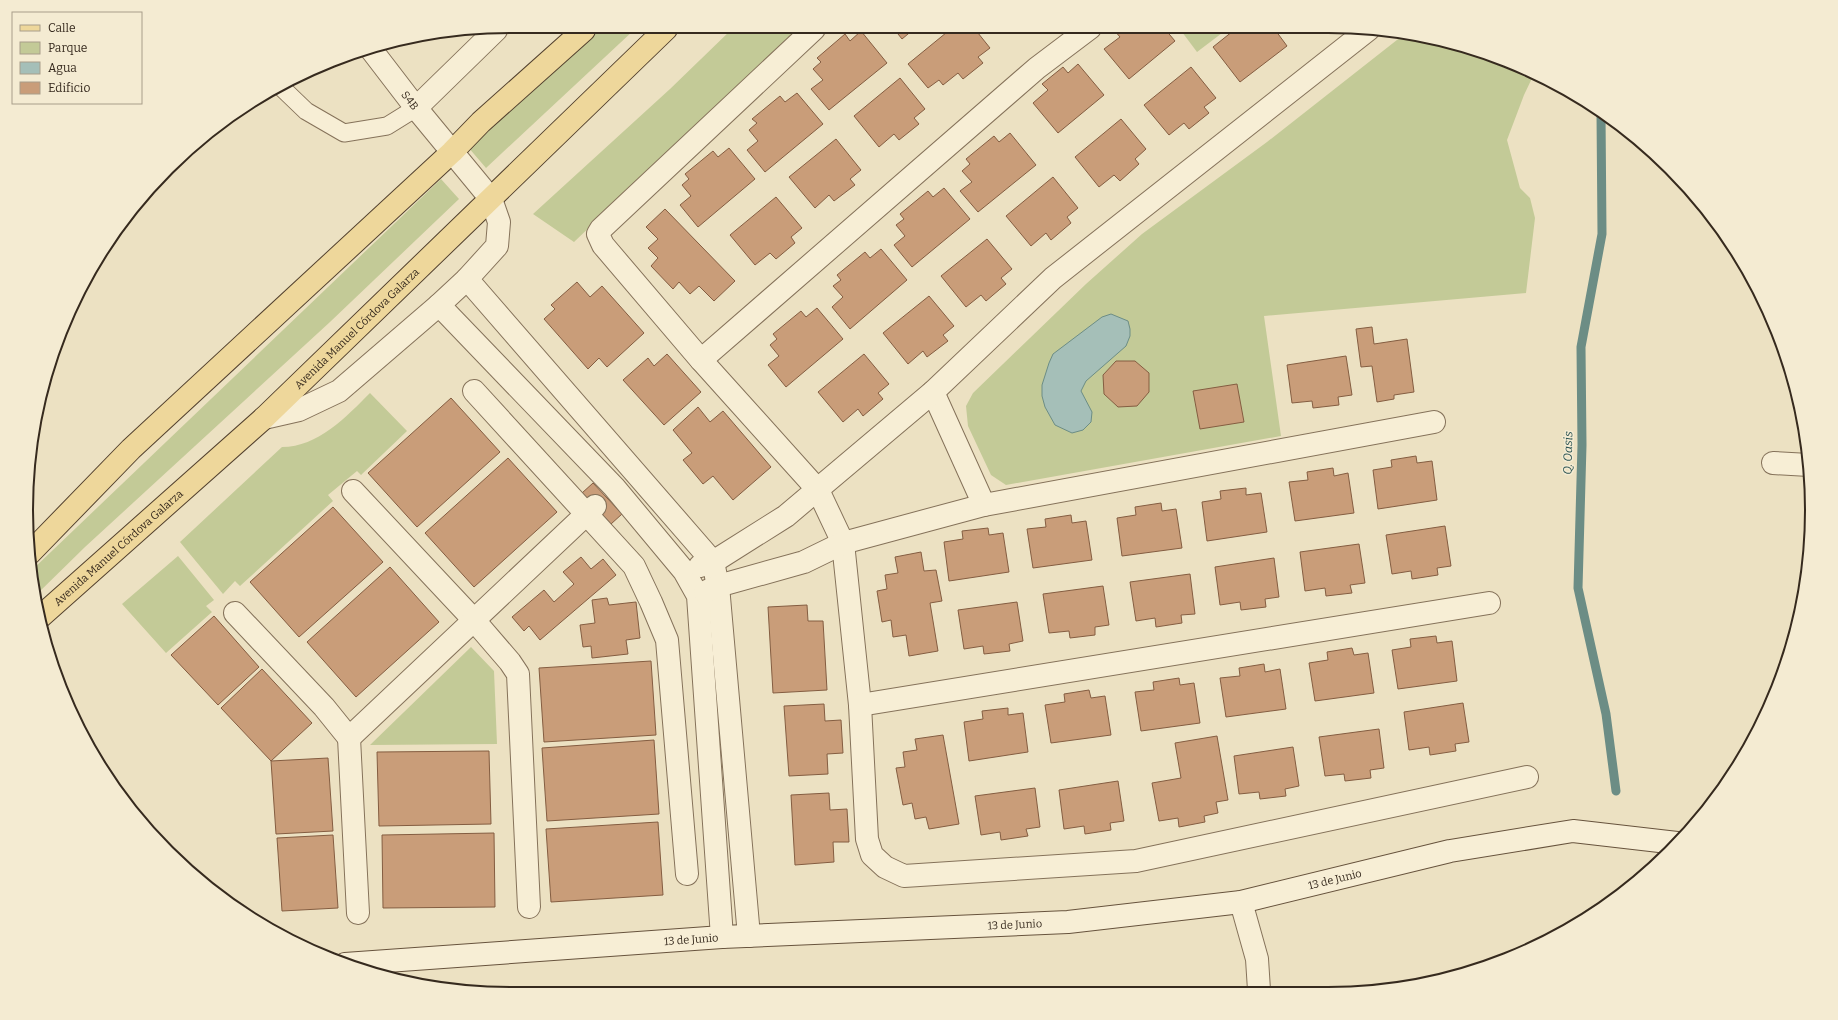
<svg xmlns="http://www.w3.org/2000/svg" width="1838" height="1020" viewBox="0 0 1838 1020" font-family="Bitter,serif">
  <style>
    .green { fill: #c3ca97 }
    .water { fill: #a5bfb8; stroke: #6c8d85 }
    .lines { fill: none; stroke-linecap: round; stroke-linejoin: round }
    .stream { stroke: #6c8d85; stroke-width: 9 }
    .building { fill: #c99d79; stroke: #845d41 }
    .service-casing { stroke: #85725a; stroke-width: 19 }
    .minor-casing { stroke: #85725a; stroke-width: 24 }
    .secondary-casing { stroke: #67533d; stroke-width: 24 }
    .primary-casing { stroke: #53412e; stroke-width: 24 }
    .service { stroke: #f7eed5; stroke-width: 17 }
    .minor { stroke: #f7eed5; stroke-width: 22 }
    .secondary { stroke: #f7eed5; stroke-width: 22 }
    .primary { stroke: #eed79b; stroke-width: 22 }
    .labels { text-anchor: middle; stroke-width: 3; stroke-linejoin: round; paint-order: stroke }
    .street-label { font-size: 11px; fill: #362a1e; stroke: #f4ebd2 }
    .water-label { font-size: 12px; font-style: italic; fill: #2d5554; stroke: #f4ebd2 }
    .rim { fill: none; stroke: #362a1e; stroke-width: 2 }
  </style>
  <rect width="100%" height="100%" fill="#ece1c2"/>
  <path class="green" d="M 1230,27 L 1197,52 L 1179,28 Z
    M 732,29 L 797,29 L 574,242 L 533,214 L 670,89 Z
    M 599,30 L 634,30 L 486,168 L 468,147 Z
    M 1402,36 L 1483,52 L 1534,74 L 1524,95 L 1507,140 L 1520,188 L 1530,198 L 1535,218 L 1526,293 L 1264,316 L 1281,436 L 1006,485 L 991,475 L 968,426 L 966,406 L 973,393 L 1086,284 L 1142,234 L 1267,142 Z
    M 441,179 L 459,199 L 330,322 L 85,547 L 34,597 L 31,571 Z
    M 370,393 L 407,431 L 361,475 L 357,471 L 328,495 L 333,501 L 240,586 L 235,581 L 223,594 L 180,542 L 282,447 C 318,447 346,417 370,393 Z
    M 178,556 L 214,600 L 206,606 L 212,612 L 166,653 L 122,604 Z
    M 471,647 L 494,671 L 497,744 L 370,745 Z"/>
  <path class="water" d="M 1111,314 L 1128,321 L 1130,329 L 1130,336 L 1126,346 L 1086,381 L 1081,391 L 1092,412 L 1091,422 L 1083,430 L 1072,433 L 1055,425 L 1045,407 L 1042,396 L 1042,385 L 1049,363 L 1053,354 L 1102,317 Z"/>
  <g class="lines">
    <path class="stream" d="M 1601,113 L 1602,234 L 1581,347 L 1582,445 L 1578,588 L 1606,714 L 1616,791"/>
  </g>
  <path class="building" d="M 1238,27 L 1273,27 L 1287,46 L 1240,82 L 1213,47 Z
    M 952,28 L 974,28 L 990,48 L 978,57 L 983,63 L 963,79 L 958,73 L 943,85 L 939,80 L 928,88 L 908,64 Z
    M 1117,28 L 1164,28 L 1175,41 L 1129,79 L 1104,49 L 1120,37 L 1114,30 Z
    M 894,29 L 914,29 L 902,39 Z
    M 861,31 L 887,63 L 829,110 L 811,89 L 823,80 L 813,69 L 821,62 L 817,58 L 845,34 L 850,41 Z
    M 1078,64 L 1104,95 L 1058,133 L 1033,103 L 1048,90 L 1042,84 L 1063,67 L 1068,73 Z
    M 1191,67 L 1216,98 L 1204,107 L 1209,113 L 1189,129 L 1184,123 L 1169,135 L 1144,105 Z
    M 900,78 L 925,109 L 914,118 L 919,124 L 899,140 L 894,134 L 879,147 L 854,116 Z
    M 797,93 L 823,124 L 765,172 L 747,150 L 758,141 L 749,130 L 757,123 L 752,119 L 780,96 L 785,102 Z
    M 1121,119 L 1146,149 L 1135,159 L 1139,164 L 1120,181 L 1114,175 L 1099,187 L 1075,157 Z
    M 1010,133 L 1036,165 L 978,212 L 960,191 L 972,182 L 962,171 L 970,164 L 966,159 L 994,136 L 999,142 Z
    M 836,139 L 861,170 L 850,179 L 855,185 L 834,201 L 829,195 L 815,208 L 789,177 Z
    M 729,148 L 755,179 L 698,227 L 680,205 L 691,196 L 682,185 L 689,179 L 685,174 L 713,151 L 718,157 Z
    M 1053,177 L 1078,208 L 1067,217 L 1071,223 L 1051,240 L 1046,233 L 1031,246 L 1006,216 Z
    M 944,188 L 970,219 L 912,267 L 894,245 L 905,236 L 896,225 L 904,219 L 900,214 L 928,191 L 933,197 Z
    M 776,197 L 802,228 L 791,237 L 795,243 L 776,259 L 770,253 L 755,265 L 730,235 Z
    M 665,209 L 735,281 L 714,301 L 699,286 L 690,294 L 679,282 L 673,289 L 651,266 L 658,258 L 648,248 L 658,239 L 646,227 Z
    M 987,239 L 1012,269 L 1001,278 L 1006,284 L 986,301 L 981,295 L 966,307 L 941,276 Z
    M 881,249 L 907,280 L 850,329 L 832,307 L 843,297 L 833,286 L 841,280 L 837,275 L 865,252 L 870,258 Z
    M 577,282 L 590,297 L 602,286 L 644,333 L 607,367 L 599,358 L 588,369 L 544,319 L 555,309 L 551,305 Z
    M 929,296 L 954,326 L 943,335 L 948,341 L 927,357 L 923,351 L 908,364 L 883,333 Z
    M 817,308 L 843,339 L 786,387 L 768,365 L 779,356 L 770,345 L 777,339 L 773,334 L 801,311 L 806,317 Z
    M 1372,327 L 1374,344 L 1407,339 L 1414,392 L 1394,395 L 1394,399 L 1377,402 L 1372,366 L 1361,367 L 1356,329 Z
    M 667,354 L 701,392 L 664,425 L 623,380 L 648,358 L 654,366 Z
    M 864,354 L 889,384 L 878,393 L 883,399 L 863,416 L 858,409 L 843,422 L 818,392 Z
    M 1346,356 L 1352,395 L 1338,397 L 1339,405 L 1313,408 L 1312,401 L 1292,403 L 1287,365 Z
    M 1116,361 L 1135,361 L 1149,373 L 1149,392 L 1137,406 L 1118,407 L 1104,394 L 1103,375 Z
    M 1237,384 L 1244,422 L 1200,429 L 1193,391 Z
    M 451,398 L 500,452 L 417,527 L 368,473 Z
    M 698,407 L 710,422 L 723,411 L 771,467 L 733,500 L 713,476 L 703,484 L 683,460 L 692,453 L 673,430 Z
    M 1416,456 L 1417,463 L 1432,461 L 1437,500 L 1378,509 L 1373,470 L 1392,467 L 1391,460 Z
    M 508,458 L 557,512 L 474,587 L 425,533 Z
    M 1333,468 L 1334,476 L 1348,473 L 1354,513 L 1295,521 L 1289,482 L 1308,480 L 1307,472 Z
    M 593,483 L 622,514 L 611,524 L 582,493 Z
    M 1246,488 L 1246,495 L 1261,493 L 1267,532 L 1207,541 L 1202,502 L 1221,499 L 1220,491 Z
    M 1161,503 L 1162,511 L 1176,509 L 1182,548 L 1122,556 L 1117,518 L 1136,515 L 1135,507 Z
    M 333,507 L 383,562 L 299,637 L 250,582 Z
    M 1071,515 L 1072,523 L 1086,521 L 1092,560 L 1033,568 L 1027,529 L 1046,527 L 1045,519 Z
    M 1445,526 L 1451,566 L 1437,568 L 1438,575 L 1412,579 L 1411,571 L 1392,574 L 1386,535 Z
    M 988,528 L 989,535 L 1003,533 L 1009,572 L 949,581 L 944,542 L 963,539 L 962,531 Z
    M 1359,544 L 1365,583 L 1350,585 L 1352,593 L 1326,596 L 1325,588 L 1305,591 L 1300,552 Z
    M 921,552 L 924,571 L 936,570 L 942,601 L 930,603 L 938,651 L 909,656 L 906,635 L 893,637 L 891,620 L 882,622 L 877,591 L 887,589 L 885,575 L 898,573 L 895,557 Z
    M 581,557 L 591,569 L 603,559 L 616,575 L 540,640 L 529,626 L 524,631 L 512,617 L 544,590 L 554,602 L 574,584 L 563,572 Z
    M 1274,558 L 1279,597 L 1265,599 L 1266,607 L 1241,610 L 1240,602 L 1220,605 L 1215,567 Z
    M 390,567 L 439,622 L 356,697 L 307,642 Z
    M 1190,574 L 1195,614 L 1181,615 L 1182,623 L 1156,627 L 1155,618 L 1136,621 L 1130,582 Z
    M 1103,586 L 1109,625 L 1095,627 L 1095,635 L 1070,638 L 1069,631 L 1049,633 L 1043,594 Z
    M 607,598 L 609,605 L 636,602 L 640,638 L 626,640 L 628,654 L 592,658 L 591,646 L 583,647 L 580,625 L 595,623 L 592,600 Z
    M 1017,602 L 1023,641 L 1009,644 L 1010,651 L 984,654 L 983,646 L 964,649 L 958,610 Z
    M 807,605 L 808,621 L 823,621 L 827,690 L 773,693 L 768,607 Z
    M 214,616 L 259,667 L 218,705 L 171,655 Z
    M 1436,636 L 1437,643 L 1452,641 L 1457,681 L 1398,689 L 1392,650 L 1411,647 L 1410,639 Z
    M 1352,648 L 1354,655 L 1368,653 L 1374,693 L 1315,701 L 1309,663 L 1328,660 L 1327,652 Z
    M 651,661 L 656,735 L 544,742 L 539,668 Z
    M 1264,664 L 1265,672 L 1280,669 L 1286,709 L 1226,717 L 1220,678 L 1240,676 L 1239,668 Z
    M 262,669 L 312,723 L 271,761 L 221,708 Z
    M 1179,678 L 1180,685 L 1194,683 L 1200,723 L 1141,731 L 1135,692 L 1154,690 L 1153,682 Z
    M 1089,690 L 1091,698 L 1105,696 L 1111,735 L 1051,743 L 1045,705 L 1065,702 L 1064,694 Z
    M 1463,703 L 1469,742 L 1455,744 L 1456,751 L 1430,755 L 1429,747 L 1409,750 L 1404,712 Z
    M 824,704 L 825,721 L 841,720 L 843,753 L 827,754 L 828,774 L 789,776 L 784,706 Z
    M 1008,708 L 1008,715 L 1023,713 L 1028,752 L 969,761 L 964,722 L 983,719 L 982,711 Z
    M 1379,729 L 1384,768 L 1370,770 L 1371,778 L 1345,781 L 1344,774 L 1325,776 L 1319,737 Z
    M 943,735 L 959,824 L 929,829 L 926,817 L 915,819 L 912,803 L 903,805 L 896,768 L 905,767 L 903,752 L 917,750 L 915,739 Z
    M 1217,736 L 1228,800 L 1216,802 L 1218,813 L 1204,816 L 1205,822 L 1179,827 L 1178,818 L 1159,821 L 1152,783 L 1181,778 L 1175,743 Z
    M 654,740 L 659,814 L 547,821 L 542,748 Z
    M 1293,747 L 1299,786 L 1285,789 L 1286,796 L 1260,799 L 1259,792 L 1239,794 L 1234,756 Z
    M 489,751 L 491,824 L 379,826 L 377,752 Z
    M 328,758 L 333,831 L 276,834 L 271,761 Z
    M 1118,781 L 1124,821 L 1110,823 L 1111,830 L 1085,834 L 1084,826 L 1064,829 L 1059,790 Z
    M 1035,788 L 1040,827 L 1026,829 L 1028,836 L 1001,840 L 1000,832 L 981,835 L 975,796 Z
    M 829,793 L 830,810 L 847,809 L 849,842 L 833,842 L 834,862 L 795,865 L 791,795 Z
    M 658,822 L 663,895 L 551,902 L 546,829 Z
    M 494,833 L 495,907 L 383,908 L 382,835 Z
    M 333,835 L 338,908 L 282,911 L 277,838 Z"/>
  <g class="lines">
    <g class="service-casing">
      <path id="service" d="M 280,86 L 306,111 L 344,133 L 387,126 L 416,108"/>
    </g>
    <g class="minor-casing">
      <g id="minor">
        <path d="M 814,29 L 601,229 L 598,234 L 603,245 L 701,360 L 818,490 L 843,543 L 860,705 L 867,839 L 872,855 L 885,867 L 904,876 L 1136,861 L 1527,777"/>
        <path id="s1" d="M 370,48 L 416,108 L 491,199 L 499,222 L 497,246 L 467,279 L 713,562 L 718,586 L 749,936"/>
        <path d="M 416,108 L 496,30"/>
        <path d="M 439,305 L 467,279"/>
        <path d="M 701,360 L 1037,68 L 1090,28"/>
        <path d="M 474,391 L 634,566 L 651,602 L 667,640 L 687,874"/>
        <path d="M 933,392 L 984,505"/>
        <path d="M 264,418 L 299,410 L 339,391 L 439,305 L 614,487 L 684,571 L 698,596 L 722,937"/>
        <path d="M 1773,463 L 1809,465"/>
        <path d="M 353,491 L 473,619 L 510,662 L 518,674 L 529,907"/>
        <path d="M 700,566 L 713,562 L 786,516 L 933,392 L 1053,278 L 1369,29"/>
        <path d="M 705,592 L 718,586 L 804,562 L 843,543 L 984,505 L 1434,422"/>
        <path d="M 235,613 L 324,707 L 349,738 L 595,506"/>
        <path d="M 860,705 L 1489,603"/>
        <path d="M 349,738 L 358,913"/>
        <path d="M 1241,902 L 1257,959 L 1259,990"/>
      </g>
    </g>
    <g class="secondary-casing">
      <g id="secondary">
        <path id="s2" d="M 345,964 L 722,937 L 1068,922 L 1241,902 L 1450,851 L 1573,831 L 1677,843"/>
      </g>
    </g>
    <g class="primary-casing">
      <g id="primary">
        <path d="M 29,554 L 131,449 L 452,152 L 481,122 L 584,30"/>
        <path id="s3" d="M 39,618 L 264,418 L 666,29"/>
      </g>
    </g>
    <use href="#service" class="service"/>
    <use href="#minor" class="minor"/>
    <use href="#secondary" class="secondary"/>
    <use href="#primary" class="primary"/>
  </g>
  <g class="labels">
    <g class="street-label">
      <text dy="4" stroke="none"><textPath href="#s1" startOffset="66">S4B</textPath></text>
      <text dy="4" stroke="none"><textPath href="#s3" startOffset="430">Avenida Manuel Córdova Galarza</textPath></text>
      <text dy="4" stroke="none"><textPath href="#s3" startOffset="106">Avenida Manuel Córdova Galarza</textPath></text>
      <text dy="4" stroke="none"><textPath href="#s2" startOffset="995">13 de Junio</textPath></text>
      <text dy="4" stroke="none"><textPath href="#s2" startOffset="671">13 de Junio</textPath></text>
      <text dy="4" stroke="none"><textPath href="#s2" startOffset="347">13 de Junio</textPath></text>
    </g>
    <g class="water-label">
      <text transform="translate(1568 453) rotate(-89)" y="4">Q. Oasis</text>
    </g>
  </g>
  <path d="M0 0H1838V1020H0ZM510 33H1328A477 477 0 0 1 1805 510V510A477 477 0 0 1 1328 987H510A477 477 0 0 1 33 510V510A477 477 0 0 1 510 33Z" fill="#f4ebd2" fill-rule="evenodd"/>
  <path class="rim" d="M510 33H1328A477 477 0 0 1 1805 510V510A477 477 0 0 1 1328 987H510A477 477 0 0 1 33 510V510A477 477 0 0 1 510 33Z"/>
  <rect x="12" y="12" width="130" height="92" fill="#f4ebd2" stroke="#a89e8a"/>
  <rect x="20" y="25" width="20" height="6" fill="#eed79b" stroke="#a89e8a"/>
  <text x="48" y="32" font-size="12" fill="#362a1e">Calle</text>
  <rect x="20" y="42" width="20" height="12" fill="#c3ca97" stroke="#a89e8a"/>
  <text x="48" y="52" font-size="12" fill="#362a1e">Parque</text>
  <rect x="20" y="62" width="20" height="12" fill="#a5bfb8" stroke="#a89e8a"/>
  <text x="48" y="72" font-size="12" fill="#362a1e">Agua</text>
  <rect x="20" y="82" width="20" height="12" fill="#c99d79" stroke="#a89e8a"/>
  <text x="48" y="92" font-size="12" fill="#362a1e">Edificio</text>
</svg>
